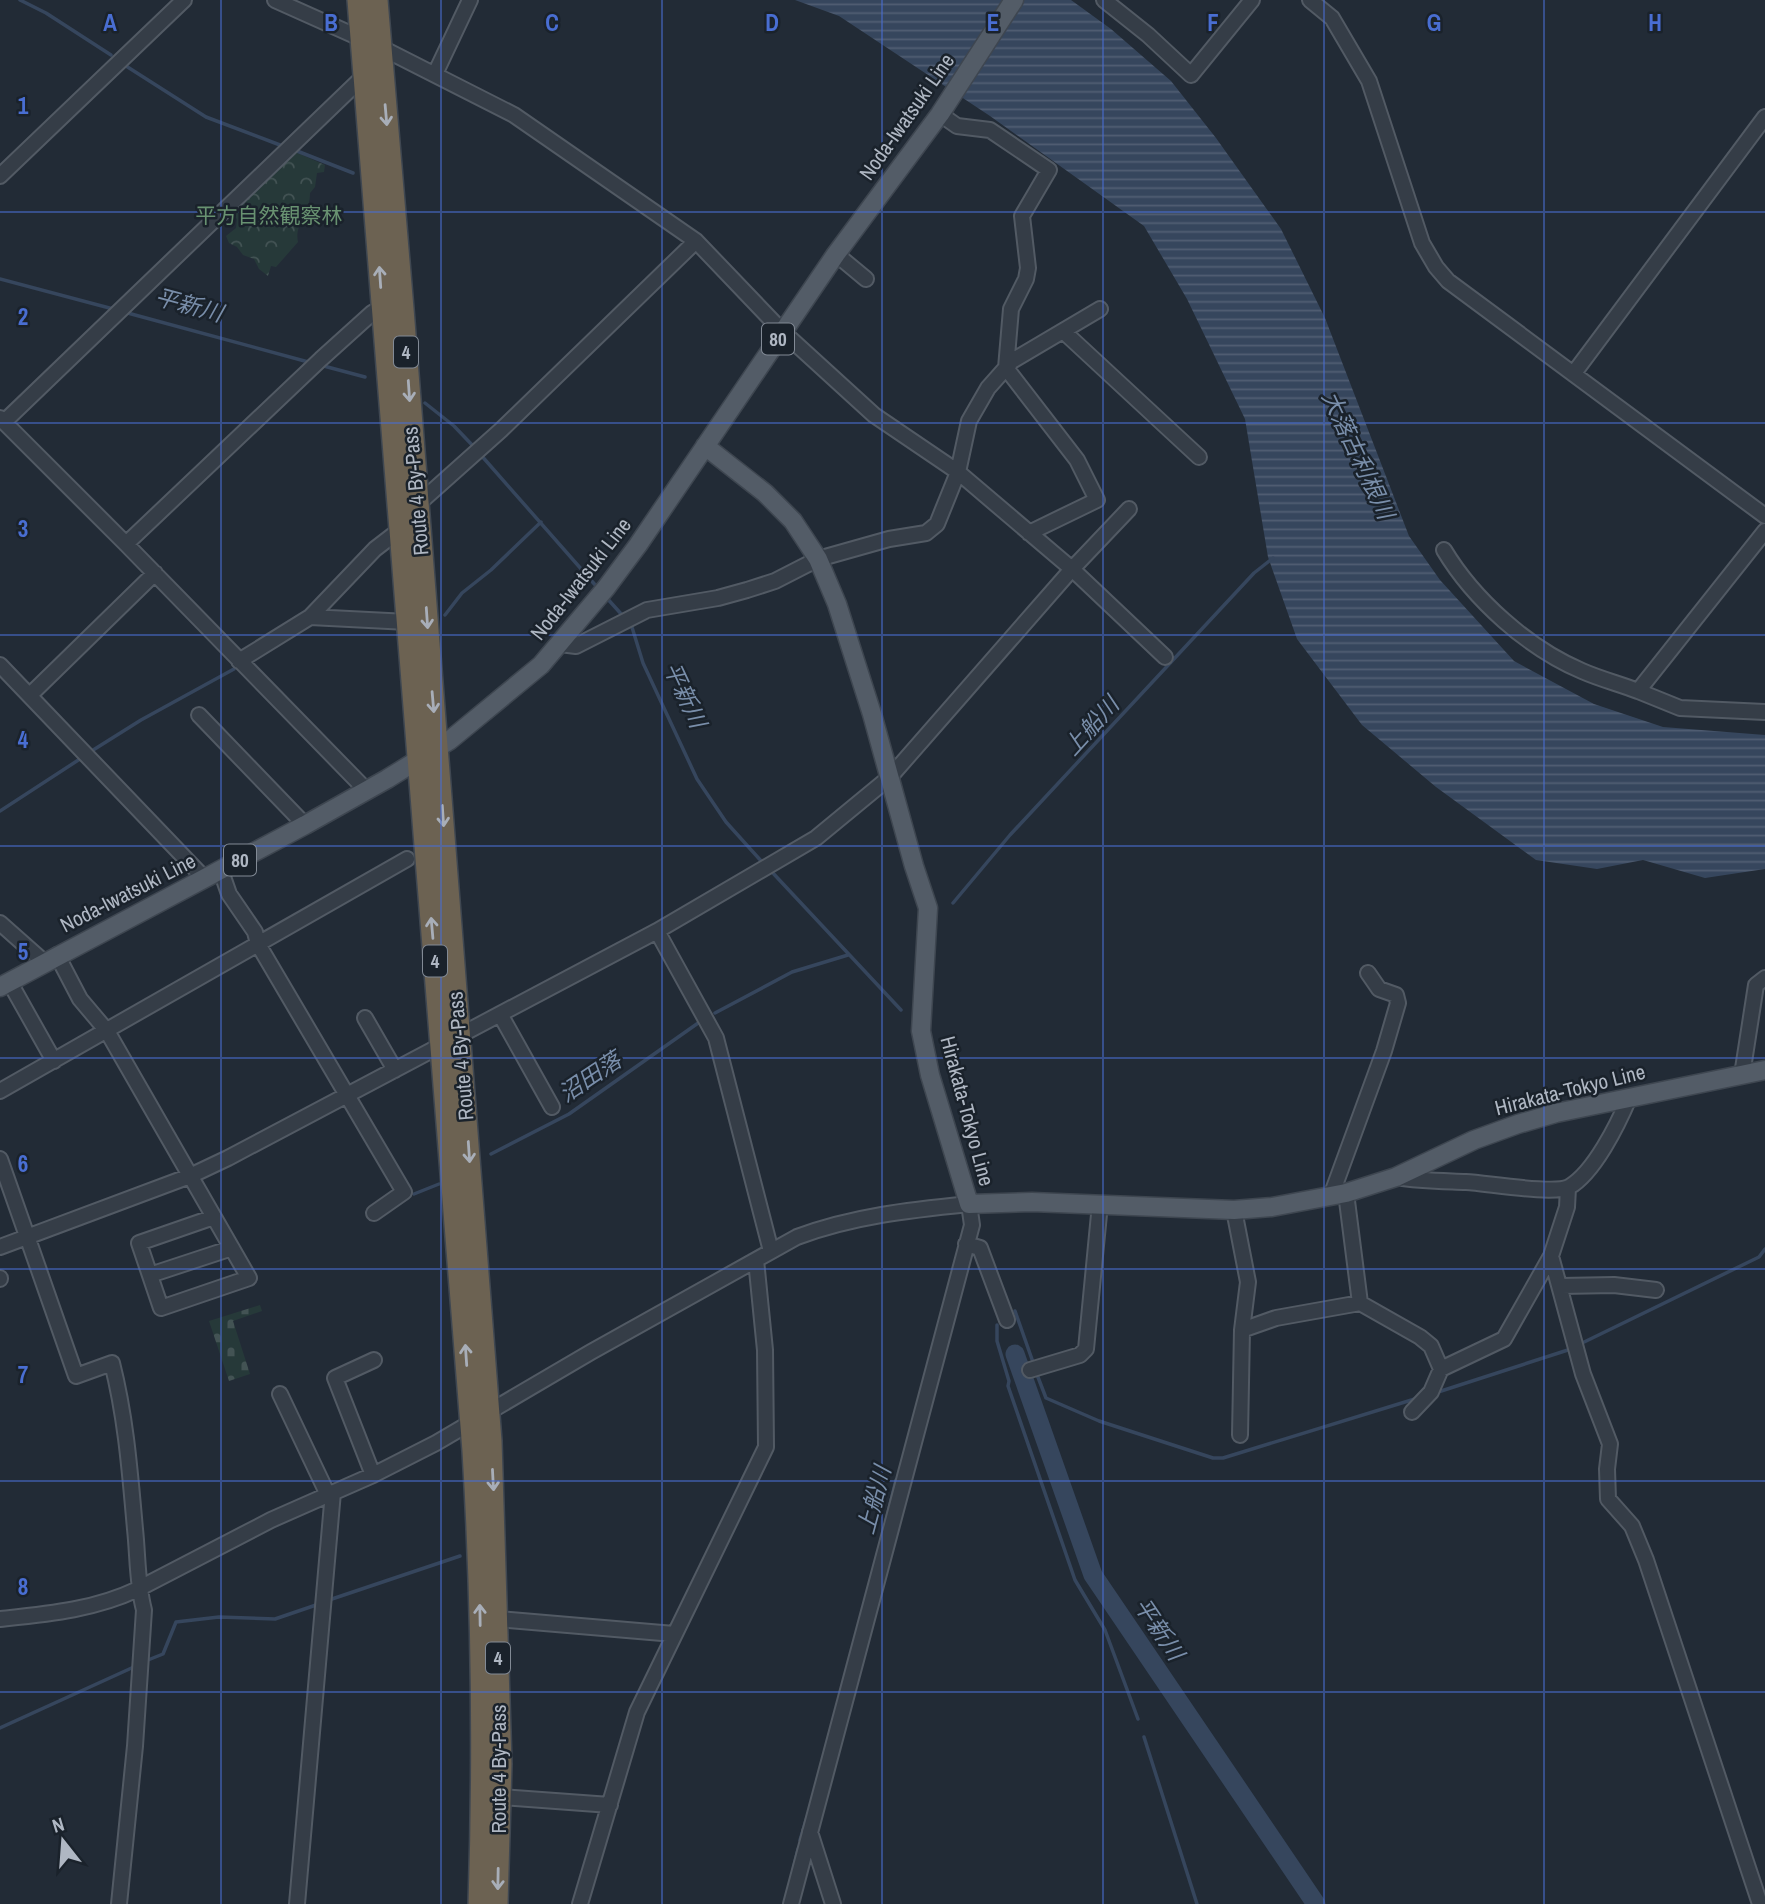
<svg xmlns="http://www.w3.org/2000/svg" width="1765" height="1904" viewBox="0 0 1765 1904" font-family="'Archivo Narrow','Noto Sans JP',sans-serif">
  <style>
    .forest { fill: url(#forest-crowns) }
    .cemetery { fill: url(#cemetery-stones) }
    .water { fill: url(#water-rules) }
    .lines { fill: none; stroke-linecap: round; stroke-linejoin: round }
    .stream { stroke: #36465d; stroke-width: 3.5 }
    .river { stroke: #36465d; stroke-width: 19 }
    .minor-casing { stroke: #525a64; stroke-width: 18 }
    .major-casing { stroke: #3e4650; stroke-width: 21 }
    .highway-casing { stroke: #3f4751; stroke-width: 24 }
    .minor { stroke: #353d47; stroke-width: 14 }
    .major { stroke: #535c67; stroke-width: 18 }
    .highway { stroke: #6c6252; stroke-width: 21 }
    .oneway { stroke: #a8aeb8 }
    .grid { fill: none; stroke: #496ed2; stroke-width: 2; stroke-opacity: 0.55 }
    .labels { text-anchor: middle; stroke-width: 5; stroke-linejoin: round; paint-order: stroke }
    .shield { fill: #1a222b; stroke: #828a95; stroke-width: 2 }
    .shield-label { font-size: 19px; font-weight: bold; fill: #afb7c3 }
    .street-label { font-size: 21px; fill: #afb7c3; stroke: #1a222b }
    .park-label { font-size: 21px; fill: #689271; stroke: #1a222b }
    .water-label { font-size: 23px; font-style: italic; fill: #798eaa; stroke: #1a222b }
    .grid-label { font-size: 23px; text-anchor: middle; font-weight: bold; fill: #496ed2; stroke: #1a222b; stroke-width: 5; stroke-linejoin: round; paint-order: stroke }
  </style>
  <defs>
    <pattern id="forest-crowns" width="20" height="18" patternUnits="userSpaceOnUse" patternTransform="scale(1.75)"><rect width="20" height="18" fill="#263939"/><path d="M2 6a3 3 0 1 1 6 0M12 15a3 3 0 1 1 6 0" fill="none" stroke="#435354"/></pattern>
    <pattern id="cemetery-stones" width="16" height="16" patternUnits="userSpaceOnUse" patternTransform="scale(1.75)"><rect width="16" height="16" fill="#263939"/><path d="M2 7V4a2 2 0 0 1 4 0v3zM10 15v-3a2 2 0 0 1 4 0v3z" fill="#435354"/></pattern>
    <pattern id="water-rules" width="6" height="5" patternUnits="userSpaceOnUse" patternTransform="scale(1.75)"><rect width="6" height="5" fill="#36465d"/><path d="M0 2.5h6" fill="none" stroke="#515e73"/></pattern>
  </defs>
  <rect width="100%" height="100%" fill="#222b36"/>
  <path class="forest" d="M 293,151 L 325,165 L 324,172 L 317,173 L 315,187 L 310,193 C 310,215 294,224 298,242 L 276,267 L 271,266 L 268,276 L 259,269 L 254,259 L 243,255 L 237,247 L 229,243 L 226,236 L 236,228 L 237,219 L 228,211 Z"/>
  <path class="cemetery" d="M 260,1305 L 262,1311 L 233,1321 L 250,1374 L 229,1381 L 209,1321 Z"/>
  <path class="water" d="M 795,0 L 1071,0 L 1111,29 L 1171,81 L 1216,138 L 1281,229 L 1325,318 L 1409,536 L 1440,580 L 1514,661 L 1594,704 L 1663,727 L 1765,735 L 1765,869 L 1705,878 L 1643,860 L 1597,869 L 1536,860 L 1436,787 L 1362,725 L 1297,639 L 1268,557 L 1245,419 L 1187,299 L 1144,226 L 990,116 L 839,16 Z"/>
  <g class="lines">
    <path class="stream" d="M 20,0 L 46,13 L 111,55
      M 126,66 L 206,117 L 280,145
      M 297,151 L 353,173
      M 0,279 L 117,310
      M 124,312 L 312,363
      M 320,365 L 365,377
      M 425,403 L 454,426 L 475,448
      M 480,454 L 597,587
      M 605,596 L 623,616
      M 445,615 L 462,593 L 491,570 L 541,522
      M 631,624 L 643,663 L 697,779 L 726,822 L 763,863
      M 90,752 L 141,720 L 234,669
      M 0,811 L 83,757
      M 771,871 L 901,1010
      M 953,903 L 1010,835 L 1254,573 L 1273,558
      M 715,1013 L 792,972 L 848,955
      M 491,1154 L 569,1114 L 701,1021
      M 414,1194 L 439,1184
      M 1015,1311 L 1034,1365
      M 997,1325 L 997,1341 L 1009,1381 L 1008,1386 L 1075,1580 L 1105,1630 L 1138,1719
      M 1578,1345 L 1759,1257 L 1765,1249
      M 1036,1372 L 1046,1398 L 1099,1421 L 1213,1458 L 1223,1458 L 1418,1398
      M 1435,1393 L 1571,1349
      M 886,1521 L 896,1480 L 899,1479
      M 326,1601 L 460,1556
      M 143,1662 L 163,1654 L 176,1622 L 219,1617 L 275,1619 L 319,1604
      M 0,1728 L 136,1666
      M 1144,1737 L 1197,1904
      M 800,1840 L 807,1817
      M 792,1875 L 798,1849"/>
    <path class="river" d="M 1015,1354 L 1093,1575 L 1316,1904"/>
    <g class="minor-casing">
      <path id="minor" d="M 275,0 L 380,47 L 514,115 L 696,241 L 783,332 L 874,415 L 958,472 L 1072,569 L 1165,657
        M 1104,0 L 1148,35 L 1191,75 L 1252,0
        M 1310,0 L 1332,18 L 1369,81 L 1422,243 L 1436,267 L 1448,281 L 1765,516
        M 435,74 L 470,0
        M 940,114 L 957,126 L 990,130 L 1049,170 L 1022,216 L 1028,268 L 1026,279 L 1011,309 L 1006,368 L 1077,460 L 1097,500 L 1029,533
        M 0,176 L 184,0
        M 836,254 L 866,279
        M 1063,331 L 1199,457
        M 1574,373 L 1765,117
        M 0,418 L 126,544 L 367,791
        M 4,422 L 365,75
        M 417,505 L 501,430 L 696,241
        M 126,544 L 321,359 L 372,313 L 382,307
        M 1444,550 C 1474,600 1528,648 1582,671 C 1600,679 1620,684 1638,691 L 1765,531
        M 310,617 L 408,622
        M 560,644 L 576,646 L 647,610 L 718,598 L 747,590 L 775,581 L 818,559 L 889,539 L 926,533 L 937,524 L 958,472 L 969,421 L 988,388 L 1012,361 L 1100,309
        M 239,661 L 310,617 L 375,549 L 401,529
        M 0,665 L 205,879
        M 1638,691 L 1680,708 L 1765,712
        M 30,695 L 155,573
        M 199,715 L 305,825
        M 221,871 L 229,894 L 255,932 L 258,944 L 404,1192 L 374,1213
        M 0,923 L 44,962
        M 657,931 L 716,1038 L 771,1251
        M 57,955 L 80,999 L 107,1031 L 249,1278 L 161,1308 L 139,1243 L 214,1217
        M 9,981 L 54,1061
        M 500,1014 L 552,1107
        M 365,1018 L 395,1070
        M 1742,1075 L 1756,985 L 1765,978
        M 0,1091 L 407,859
        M 0,1159 L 76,1376 L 112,1363 C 126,1418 130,1473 135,1529 C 138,1557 137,1584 144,1610 L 135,1746 L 119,1904
        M 1396,1177 C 1420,1181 1442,1181 1466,1182 C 1487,1183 1553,1195 1569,1187 C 1594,1173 1618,1124 1629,1098
        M 1568,1188 L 1567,1207 L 1551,1256 L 1583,1374 L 1610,1444 L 1607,1469 L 1608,1499 L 1632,1526 L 1646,1560 L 1760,1904
        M 1346,1193 L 1360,1303
        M 1331,1196 L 1384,1051 L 1398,1003 L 1396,995 L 1379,989 L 1368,973
        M 1234,1210 L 1248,1282 L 1242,1330 L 1240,1435
        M 966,1244 L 980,1248 L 1007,1320
        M 0,1247 L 190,1176 L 228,1158 L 657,931 L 816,838 L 890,777 L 1072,569 L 1129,509
        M 150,1275 L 232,1248
        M 0,1278 L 0,1279
        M 1561,1286 L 1614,1285 L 1656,1290
        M 1242,1330 L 1276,1318 L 1360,1303 L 1420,1337 L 1431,1346 L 1441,1369 L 1431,1392 L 1412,1412
        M 1441,1369 L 1504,1339 L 1551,1256
        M 1030,1370 L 1080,1355 L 1086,1349 L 1100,1204
        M 280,1394 L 328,1495
        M 373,1475 L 335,1378 L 374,1360
        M 0,1619 C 48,1614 94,1610 138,1589 L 271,1520 L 373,1475 L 436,1443 L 591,1352 L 797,1237 C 853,1216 910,1210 969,1204 L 972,1225 L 791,1904
        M 498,1619 L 674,1634
        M 500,1797 L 610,1805
        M 810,1832 L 833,1904
        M 297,1904 L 333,1492
        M 580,1904 L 637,1712 L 766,1447 L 765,1350 L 756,1260"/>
    </g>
    <g class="major-casing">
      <path id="major" d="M 705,446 L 765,493 L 793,521 L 818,559 L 837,604 L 872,714 L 914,866 L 928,908 L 921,1031 L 930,1075 L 969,1204 L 1032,1202 L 1234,1210 L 1272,1207 L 1346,1193 L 1396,1177 L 1474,1140 L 1518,1124 L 1556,1113 L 1765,1070
        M 0,987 L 305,825 L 387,779 L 450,740 L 541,665 L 606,588 L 638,545 L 836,254 L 940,114 L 1014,0"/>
    </g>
    <g class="highway-casing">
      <path id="highway" d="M 358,0 L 473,1451 C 482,1602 484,1753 479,1904
        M 377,0 L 403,309 L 491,1441 L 501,1764 L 497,1904"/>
    </g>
    <use href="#minor" class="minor"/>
    <use href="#major" class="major"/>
    <use href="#highway" class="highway"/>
  </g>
  <defs><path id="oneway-shaft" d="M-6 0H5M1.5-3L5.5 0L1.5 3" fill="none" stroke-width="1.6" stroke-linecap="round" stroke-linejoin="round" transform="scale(1.75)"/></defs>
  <g class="oneway">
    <use href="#oneway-shaft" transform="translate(386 115) rotate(85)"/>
    <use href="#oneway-shaft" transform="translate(380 277) rotate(-94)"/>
    <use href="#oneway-shaft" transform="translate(409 391) rotate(86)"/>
    <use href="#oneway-shaft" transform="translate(427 618) rotate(86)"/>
    <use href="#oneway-shaft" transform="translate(433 702) rotate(85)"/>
    <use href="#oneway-shaft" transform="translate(443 816) rotate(86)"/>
    <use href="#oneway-shaft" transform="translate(432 928) rotate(-95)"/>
    <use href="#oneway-shaft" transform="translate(469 1152) rotate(86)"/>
    <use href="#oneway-shaft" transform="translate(466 1355) rotate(-94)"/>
    <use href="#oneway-shaft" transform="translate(493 1480) rotate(87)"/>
    <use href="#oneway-shaft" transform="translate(480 1615) rotate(-91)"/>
    <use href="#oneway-shaft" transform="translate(498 1879) rotate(91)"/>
  </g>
  <path class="grid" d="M 221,0 L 221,1904M 441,0 L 441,1904M 662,0 L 662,1904M 882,0 L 882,1904M 1103,0 L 1103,1904M 1324,0 L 1324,1904M 1544,0 L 1544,1904M 0,212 L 1765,212M 0,423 L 1765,423M 0,635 L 1765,635M 0,846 L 1765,846M 0,1058 L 1765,1058M 0,1269 L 1765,1269M 0,1481 L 1765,1481M 0,1692 L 1765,1692"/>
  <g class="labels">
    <g class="shield">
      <rect x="762" y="323.5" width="32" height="31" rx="5"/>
      <rect x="394" y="336.5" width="24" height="31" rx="5"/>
      <rect x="224" y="844.5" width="32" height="31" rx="5"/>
      <rect x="423" y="945.5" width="24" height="31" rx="5"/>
      <rect x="486" y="1642.5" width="24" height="31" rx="5"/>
    </g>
    <g class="shield-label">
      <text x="778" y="346">80</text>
      <text x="406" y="359">4</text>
      <text x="240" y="867">80</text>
      <text x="435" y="968">4</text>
      <text x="498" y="1665">4</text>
    </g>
    <g class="street-label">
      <text transform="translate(907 117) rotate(-55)" y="7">Noda-Iwatsuki Line</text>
      <text transform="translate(416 491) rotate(-95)" y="7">Route 4 By-Pass</text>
      <text transform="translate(581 579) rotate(-52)" y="7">Noda-Iwatsuki Line</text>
      <text transform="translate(128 893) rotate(-27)" y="7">Noda-Iwatsuki Line</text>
      <text transform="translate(461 1056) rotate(-95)" y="7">Route 4 By-Pass</text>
      <text transform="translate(1570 1090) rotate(-14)" y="7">Hirakata-Tokyo Line</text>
      <text transform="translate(967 1111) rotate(75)" y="7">Hirakata-Tokyo Line</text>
      <text transform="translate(499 1769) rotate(-90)" y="7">Route 4 By-Pass</text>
    </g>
    <g class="park-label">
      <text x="269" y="223">平方自然観察林</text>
    </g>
    <g class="water-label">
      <text transform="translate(189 305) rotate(15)" y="8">平新川</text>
      <text transform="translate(1358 455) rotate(65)" y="8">大落古利根川</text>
      <text transform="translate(685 695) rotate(65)" y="8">平新川</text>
      <text transform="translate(1091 726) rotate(-48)" y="8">上船川</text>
      <text transform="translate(590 1077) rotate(-34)" y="8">沼田落</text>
      <text transform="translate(874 1500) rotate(-75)" y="8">上船川</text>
      <text transform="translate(1159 1629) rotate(56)" y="8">平新川</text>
    </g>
  </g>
  <g class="grid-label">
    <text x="110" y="31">A</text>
    <text x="331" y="31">B</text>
    <text x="552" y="31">C</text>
    <text x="772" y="31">D</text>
    <text x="993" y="31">E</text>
    <text x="1213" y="31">F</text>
    <text x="1434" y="31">G</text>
    <text x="1655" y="31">H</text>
    <text x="23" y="114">1</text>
    <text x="23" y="325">2</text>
    <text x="23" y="537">3</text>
    <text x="23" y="748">4</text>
    <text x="23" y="960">5</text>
    <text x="23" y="1172">6</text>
    <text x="23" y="1383">7</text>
    <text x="23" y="1595">8</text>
  </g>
  <g transform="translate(63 1841) rotate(343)" stroke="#1a222b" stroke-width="5" paint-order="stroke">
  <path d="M0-5L12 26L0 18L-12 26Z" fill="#afb7c3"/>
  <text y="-10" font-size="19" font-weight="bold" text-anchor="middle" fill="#afb7c3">N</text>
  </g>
</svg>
